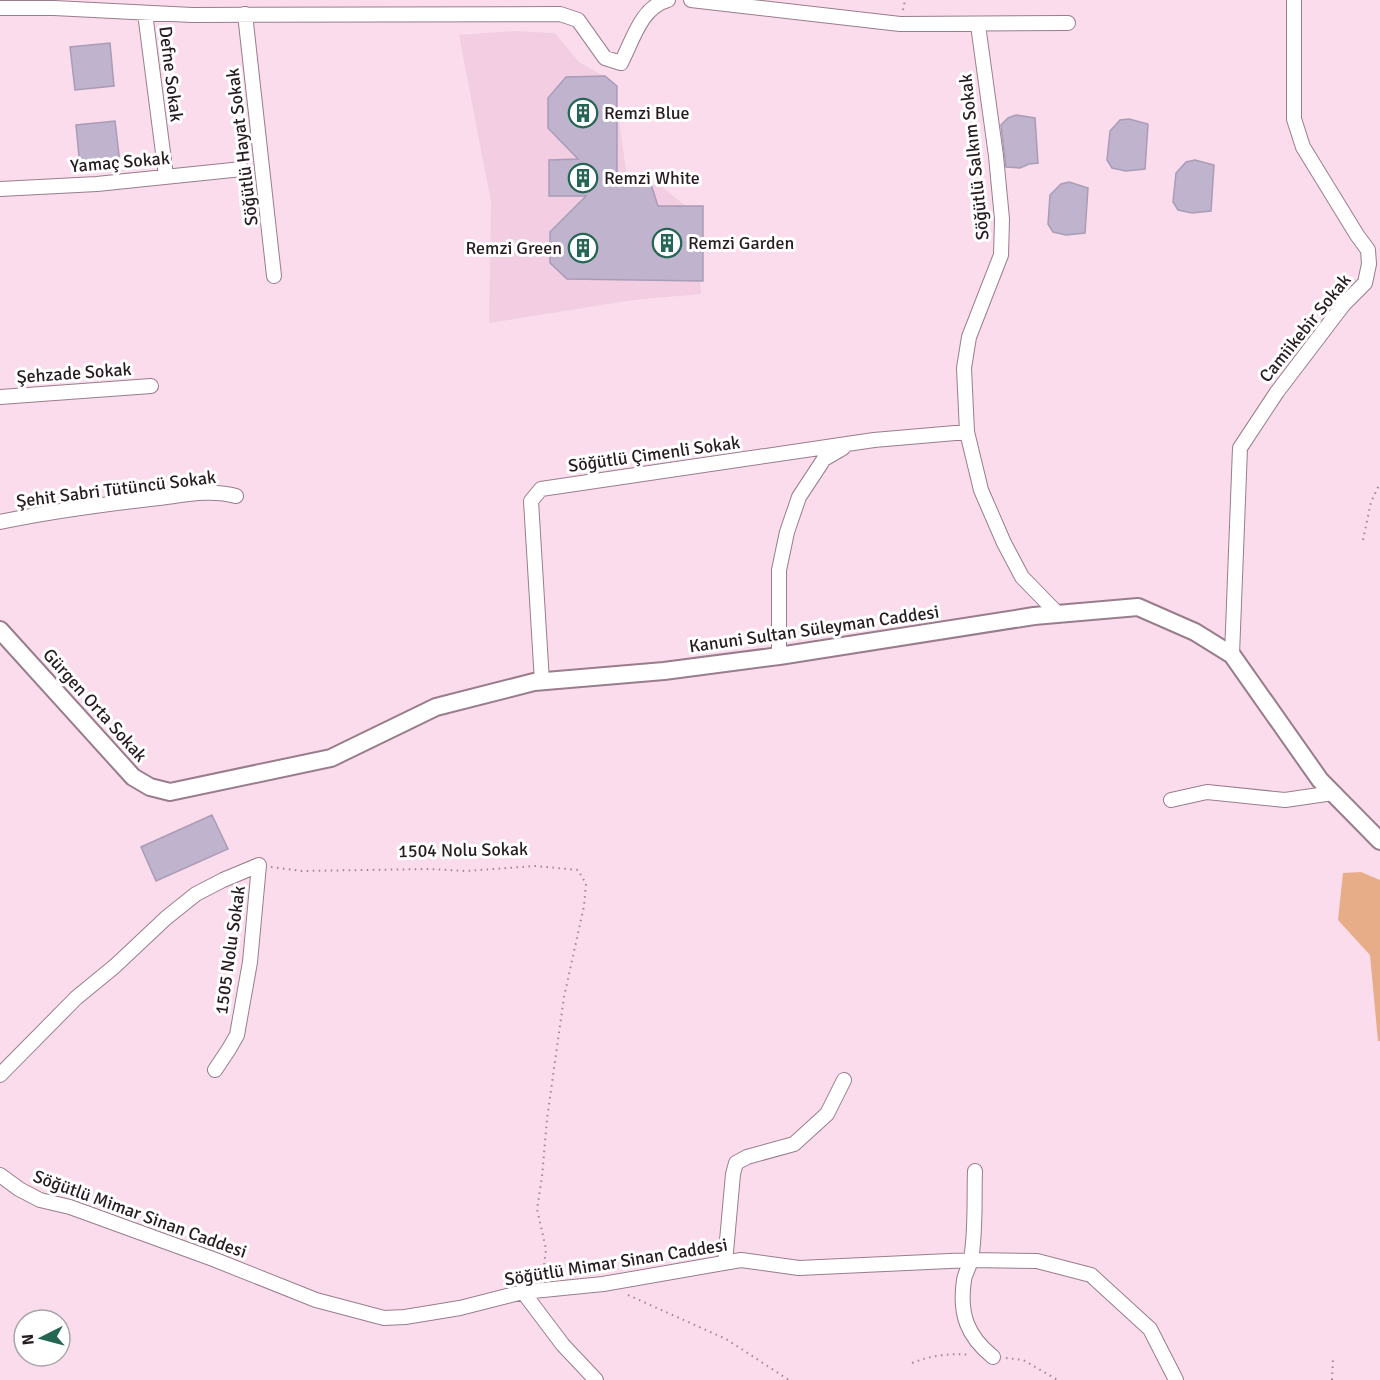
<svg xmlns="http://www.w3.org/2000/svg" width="1380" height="1380" viewBox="0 0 1380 1380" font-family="Signika,sans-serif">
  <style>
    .built { fill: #f3cee3 }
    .green { fill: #e7ad89 }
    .building { fill: #c0b3cd; stroke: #a99cb6; stroke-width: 1.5 }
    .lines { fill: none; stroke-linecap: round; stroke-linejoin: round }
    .minor-casing { stroke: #997d8d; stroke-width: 16 }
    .tertiary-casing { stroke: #997d8d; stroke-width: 20 }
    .path { stroke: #9c8793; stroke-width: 2; stroke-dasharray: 1.5 4.5; stroke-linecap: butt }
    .minor { stroke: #fff; stroke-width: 14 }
    .tertiary { stroke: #fff; stroke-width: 16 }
    .labels { text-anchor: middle; stroke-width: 6; stroke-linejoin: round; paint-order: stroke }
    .street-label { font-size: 18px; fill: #271c22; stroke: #fff }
    .poi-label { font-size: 18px; fill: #271c22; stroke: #fff; text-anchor: start }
  </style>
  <rect width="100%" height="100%" fill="#fadced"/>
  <path class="built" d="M 515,31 L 555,33 L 579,62 L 614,82 L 627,178 L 662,187 L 697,215 L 701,294 L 633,300 L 489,323 L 491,202 L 459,35 Z"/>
  <path class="green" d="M 1361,872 L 1380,880 L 1380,1041 L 1378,1041 L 1370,955 L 1338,920 L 1343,873 Z"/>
  <path class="building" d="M 110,43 L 114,86 L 75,90 L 70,47 Z
    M 605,76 L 617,86 L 617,177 L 649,178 L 658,206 L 703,206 L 703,281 L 567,279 L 550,263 L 550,232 L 586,196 L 549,196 L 549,160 L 578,159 L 548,128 L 548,98 L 566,77 Z
    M 1016,115 L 1035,118 L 1038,163 L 1029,164 L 1020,168 L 1006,167 L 1001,125 L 1008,118 Z
    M 1129,119 L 1148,124 L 1145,169 L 1126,171 L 1112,168 L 1107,160 L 1110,131 L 1120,120 Z
    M 115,121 L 120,163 L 80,167 L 76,125 Z
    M 1195,160 L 1214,165 L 1211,211 L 1192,213 L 1178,210 L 1173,202 L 1176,173 L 1186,162 Z
    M 1069,182 L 1088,188 L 1085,233 L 1066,235 L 1053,232 L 1048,224 L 1050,195 L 1061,184 Z
    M 212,815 L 228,849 L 156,881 L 141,847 Z"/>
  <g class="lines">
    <g class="minor-casing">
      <path id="minor" d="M 691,0 L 900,24 L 1068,23
        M 0,8 L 54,8 L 192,15 L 560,14 L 578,20 L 605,58 L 621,63 C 633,40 641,7 668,0
        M 145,13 L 166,176
        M 245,14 L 274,276
        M 978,25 L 996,156 L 1002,219 L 1001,255 L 969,337 L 964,368 L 967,432 L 981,490 L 1004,543 L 1022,577 L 1058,614
        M 0,189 L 97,184 L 242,169
        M 0,397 L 151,386
        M 0,522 C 52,511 106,504 159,498 C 184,495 211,489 236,496
        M 1232,655 L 1240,448 L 1277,392 L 1344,304 L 1365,283 L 1369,264 L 1368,250 L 1357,235 L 1303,147 L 1294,119 L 1294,0
        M 779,656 L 779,570 L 787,532 L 799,497 L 824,459 L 843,448
        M 542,682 L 531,501 L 541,489 L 874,440 L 967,432
        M 1171,800 L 1207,792 L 1285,800 L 1333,793
        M 0,1075 L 76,998 L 115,966 L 166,918 L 196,894 L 223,880 L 259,865 L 250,962 L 237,1035 L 229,1049 L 215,1070
        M 975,1171 C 974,1199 976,1231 971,1259 C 970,1266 965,1273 964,1280 C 959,1314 967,1336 993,1357
        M 0,1175 L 19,1189 L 40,1200 L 70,1207 L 213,1259 L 316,1300 L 384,1318 L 405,1317 L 460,1308 L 523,1292 L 603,1284 L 741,1260 L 799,1268 L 971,1260 L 1037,1261 L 1091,1275 L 1150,1329 L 1176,1380
        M 725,1263 L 733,1174 L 736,1163 L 747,1157 L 794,1144 L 827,1114 L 844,1080
        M 523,1292 L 563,1345 L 596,1380"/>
    </g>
    <g class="tertiary-casing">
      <path id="tertiary" d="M 0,630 L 133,777 L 150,787 L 170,792 L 331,758 L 436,707 L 534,682 L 664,671 L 779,656 L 1034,616 L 1138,607 L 1195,632 L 1232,655 L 1320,780 L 1380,841"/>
    </g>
    <path class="path" d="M 903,10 L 905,0
      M 1363,540 L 1371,502 L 1380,483
      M 271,867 L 302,871 L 429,869 L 466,871 L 535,866 L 578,870 L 586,884 L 584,906 L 564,997 L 547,1119 L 542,1177 L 537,1209 L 546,1249 L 543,1275
      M 628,1295 L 726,1339 L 789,1380
      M 1006,1358 L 1023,1360 L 1058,1380
      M 912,1363 C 932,1355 950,1353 971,1355
      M 1332,1380 L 1333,1359"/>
    <use href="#minor" class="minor"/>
    <use href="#tertiary" class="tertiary"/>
  </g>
  <defs>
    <g id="building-ring" transform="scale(1.5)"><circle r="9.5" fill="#fff" stroke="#256553" stroke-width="1.5"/><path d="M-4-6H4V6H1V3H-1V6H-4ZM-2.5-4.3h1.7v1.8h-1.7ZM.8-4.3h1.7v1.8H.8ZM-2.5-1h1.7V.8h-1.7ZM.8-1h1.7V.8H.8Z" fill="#256553"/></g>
  </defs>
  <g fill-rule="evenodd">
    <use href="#building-ring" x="583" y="113"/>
    <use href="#building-ring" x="583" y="178"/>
    <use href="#building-ring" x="667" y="243"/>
    <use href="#building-ring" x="583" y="248"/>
  </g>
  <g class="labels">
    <g class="street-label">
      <text transform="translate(171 74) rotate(83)" y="6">Defne Sokak</text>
      <text transform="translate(242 147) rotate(-97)" y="6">Söğütlü Hayat Sokak</text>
      <text transform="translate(974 157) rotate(-96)" y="6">Söğütlü Salkım Sokak</text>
      <text transform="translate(120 162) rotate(-5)" y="6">Yamaç Sokak</text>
      <text transform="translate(1305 328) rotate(-51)" y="6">Camiikebir Sokak</text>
      <text transform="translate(74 373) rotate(-4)" y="6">Şehzade Sokak</text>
      <text transform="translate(654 454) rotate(-8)" y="6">Söğütlü Çimenli Sokak</text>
      <text transform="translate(116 489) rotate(-7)" y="6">Şehit Sabri Tütüncü Sokak</text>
      <text transform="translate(814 629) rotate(-8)" y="6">Kanuni Sultan Süleyman Caddesi</text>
      <text transform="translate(95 705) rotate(48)" y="6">Gürgen Orta Sokak</text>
      <text transform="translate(463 850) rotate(-1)" y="6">1504 Nolu Sokak</text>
      <text transform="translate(230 950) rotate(-82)" y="6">1505 Nolu Sokak</text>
      <text transform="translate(140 1214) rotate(20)" y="6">Söğütlü Mimar Sinan Caddesi</text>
      <text transform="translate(616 1262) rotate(-9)" y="6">Söğütlü Mimar Sinan Caddesi</text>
    </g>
    <g class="poi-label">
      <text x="604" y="119">Remzi Blue</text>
      <text x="604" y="184">Remzi White</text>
      <text x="688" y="249">Remzi Garden</text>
      <text x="562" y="254" text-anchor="end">Remzi Green</text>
    </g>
  </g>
  <g transform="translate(42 1338) rotate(264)"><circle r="28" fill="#ffffff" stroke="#a9a4a7" stroke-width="1.5"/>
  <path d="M0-4.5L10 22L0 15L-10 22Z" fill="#256553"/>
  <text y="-9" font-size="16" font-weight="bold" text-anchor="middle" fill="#271c22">N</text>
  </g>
</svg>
